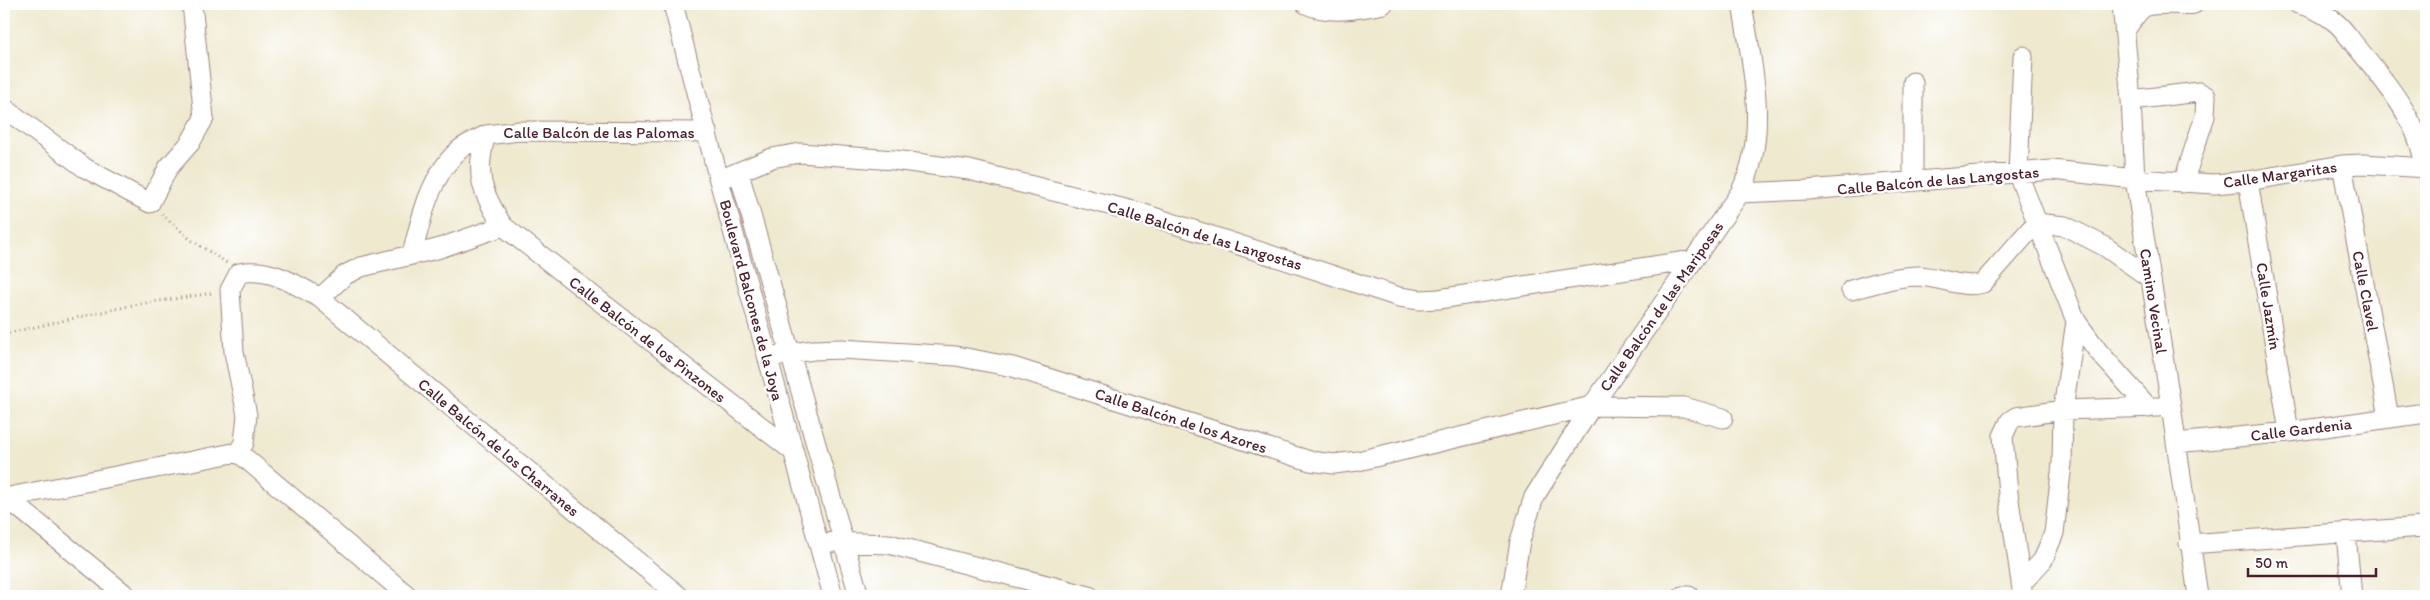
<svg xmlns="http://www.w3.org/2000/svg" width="2430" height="600" viewBox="0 0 2430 600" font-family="Itim,sans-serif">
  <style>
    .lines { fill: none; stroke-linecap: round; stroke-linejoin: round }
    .minor-casing { stroke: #9c847d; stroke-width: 21 }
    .path { stroke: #9c847d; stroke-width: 3; stroke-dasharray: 1 4; stroke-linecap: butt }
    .minor { stroke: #fff; stroke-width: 19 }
    .labels { text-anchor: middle; stroke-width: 5; stroke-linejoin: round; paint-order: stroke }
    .street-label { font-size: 16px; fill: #4a1f2b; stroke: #fff }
  </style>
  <rect width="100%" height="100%" fill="#fff"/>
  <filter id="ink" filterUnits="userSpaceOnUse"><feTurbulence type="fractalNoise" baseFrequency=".02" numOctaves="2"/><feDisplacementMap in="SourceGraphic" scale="10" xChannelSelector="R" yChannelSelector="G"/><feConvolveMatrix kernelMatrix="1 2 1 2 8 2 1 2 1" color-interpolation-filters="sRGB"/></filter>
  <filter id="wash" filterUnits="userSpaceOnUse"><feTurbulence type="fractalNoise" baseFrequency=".0096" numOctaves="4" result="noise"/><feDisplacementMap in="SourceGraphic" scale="20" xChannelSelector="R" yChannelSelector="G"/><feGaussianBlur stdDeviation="1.12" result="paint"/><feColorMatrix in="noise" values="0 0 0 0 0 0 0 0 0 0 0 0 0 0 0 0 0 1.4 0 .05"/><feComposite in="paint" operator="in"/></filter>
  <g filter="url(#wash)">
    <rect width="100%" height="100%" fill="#eee9cf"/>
  </g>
  <g filter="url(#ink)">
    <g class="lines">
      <g class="minor-casing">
        <path id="minor" d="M 673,4 L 719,180 L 833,596
          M 1306,4 C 1330,15 1358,9 1383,4
          M 2122,4 L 2131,100 L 2135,179 L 2171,406 L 2198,596
          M 2298,4 C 2312,7 2324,13 2335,22 C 2343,28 2349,38 2355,45 C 2382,77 2422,124 2424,167
          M 2125,30 C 2130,24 2136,13 2143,8 C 2152,1 2181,6 2194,4
          M 2023,56 L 2018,174 L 2076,321 L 2098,351 L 2149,408
          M 2131,100 L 2199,92 L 2206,96 L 2205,116 L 2183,183
          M 4,108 L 85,168 L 150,203 L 168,168 L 190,143 L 204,118 L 192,4
          M 707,132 L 519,131 L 486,135 C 474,174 482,193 503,226 L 794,452
          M 2342,165 L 2389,417
          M 739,173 L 859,596
          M 719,180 L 772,158 L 800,153 L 894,160 L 969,170 L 1141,213 L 1399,297 L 1420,300 L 1439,299 L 1693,260
          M 1913,181 L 1913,82
          M 2248,181 L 2289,432
          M 1740,193 L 1807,190 L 2052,170 L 2135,179 L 2214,184 L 2248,181 L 2342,165 L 2363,164 L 2426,168
          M 412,255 C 421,218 430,176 459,150 C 466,144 477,140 486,135
          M 1851,290 C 1873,284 1896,276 1919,276 C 1941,277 1962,289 1983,283 L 2036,223 L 2065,226 L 2104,246 L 2150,278
          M 320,298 L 679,596
          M 768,357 L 813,350 L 841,349 L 956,356 L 1013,367 L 1310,461 L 1334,464 L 1358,461 L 1592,406 L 1684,407 L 1723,418
          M 2176,443 L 2289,432 L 2426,413
          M 238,452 L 244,443 L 247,415 L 234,352 L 230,290 L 239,273 C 270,267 295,284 320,298 L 345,275 L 361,267 L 437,249 L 503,226
          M 238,452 L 408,596
          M 6,497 L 127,596
          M 4,498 L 238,452
          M 2346,534 L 2352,596
          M 832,542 L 889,544 L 1089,596
          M 2189,544 L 2423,527
          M 2021,584 L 2043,560 L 2054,533 L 2062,464 L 2063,410 L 2076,321
          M 1511,596 L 1520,541 L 1534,497 L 1592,406 L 1740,193 C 1770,135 1752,65 1742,4
          M 1682,596 L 1689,596
          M 2023,596 L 2008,493 L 2003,436 L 2010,421 L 2016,417 L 2063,410 L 2158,407"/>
      </g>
      <path class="path" d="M 162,214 L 191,240 L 227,263
        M 4,334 L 133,305 L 213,293"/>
      <use href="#minor" class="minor"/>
    </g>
  </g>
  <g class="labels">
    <g class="street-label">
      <text x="599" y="138">Calle Balcón de las Palomas</text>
      <text transform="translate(2280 174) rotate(-8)" y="6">Calle Margaritas</text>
      <text transform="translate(1938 180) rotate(-5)" y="6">Calle Balcón de las Langostas</text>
      <text transform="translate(1205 235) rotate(17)" y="6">Calle Balcón de las Langostas</text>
      <text transform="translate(2366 291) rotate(79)" y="6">Calle Clavel</text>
      <text transform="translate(752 300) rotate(75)" y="6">Boulevard Balcones de la Joya</text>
      <text transform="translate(2154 301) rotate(81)" y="6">Camino Vecinal</text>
      <text transform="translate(1661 306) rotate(-55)" y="6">Calle Balcón de las Mariposas</text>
      <text transform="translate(2269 306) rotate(81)" y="6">Calle Jazmín</text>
      <text transform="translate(648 339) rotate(38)" y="6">Calle Balcón de los Pinzones</text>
      <text transform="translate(1181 420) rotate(18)" y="6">Calle Balcón de los Azores</text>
      <text transform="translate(2301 429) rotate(-7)" y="6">Calle Gardenia</text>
      <text transform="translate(499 447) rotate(40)" y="6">Calle Balcón de los Charranes</text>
    </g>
  </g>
  <rect width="2430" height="600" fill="none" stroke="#fff" stroke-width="20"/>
  <path d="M2248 568v8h128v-8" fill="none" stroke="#4a1f2b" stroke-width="2.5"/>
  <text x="2255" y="568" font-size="15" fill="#4a1f2b" stroke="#ffffff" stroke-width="4" paint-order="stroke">50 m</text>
</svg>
